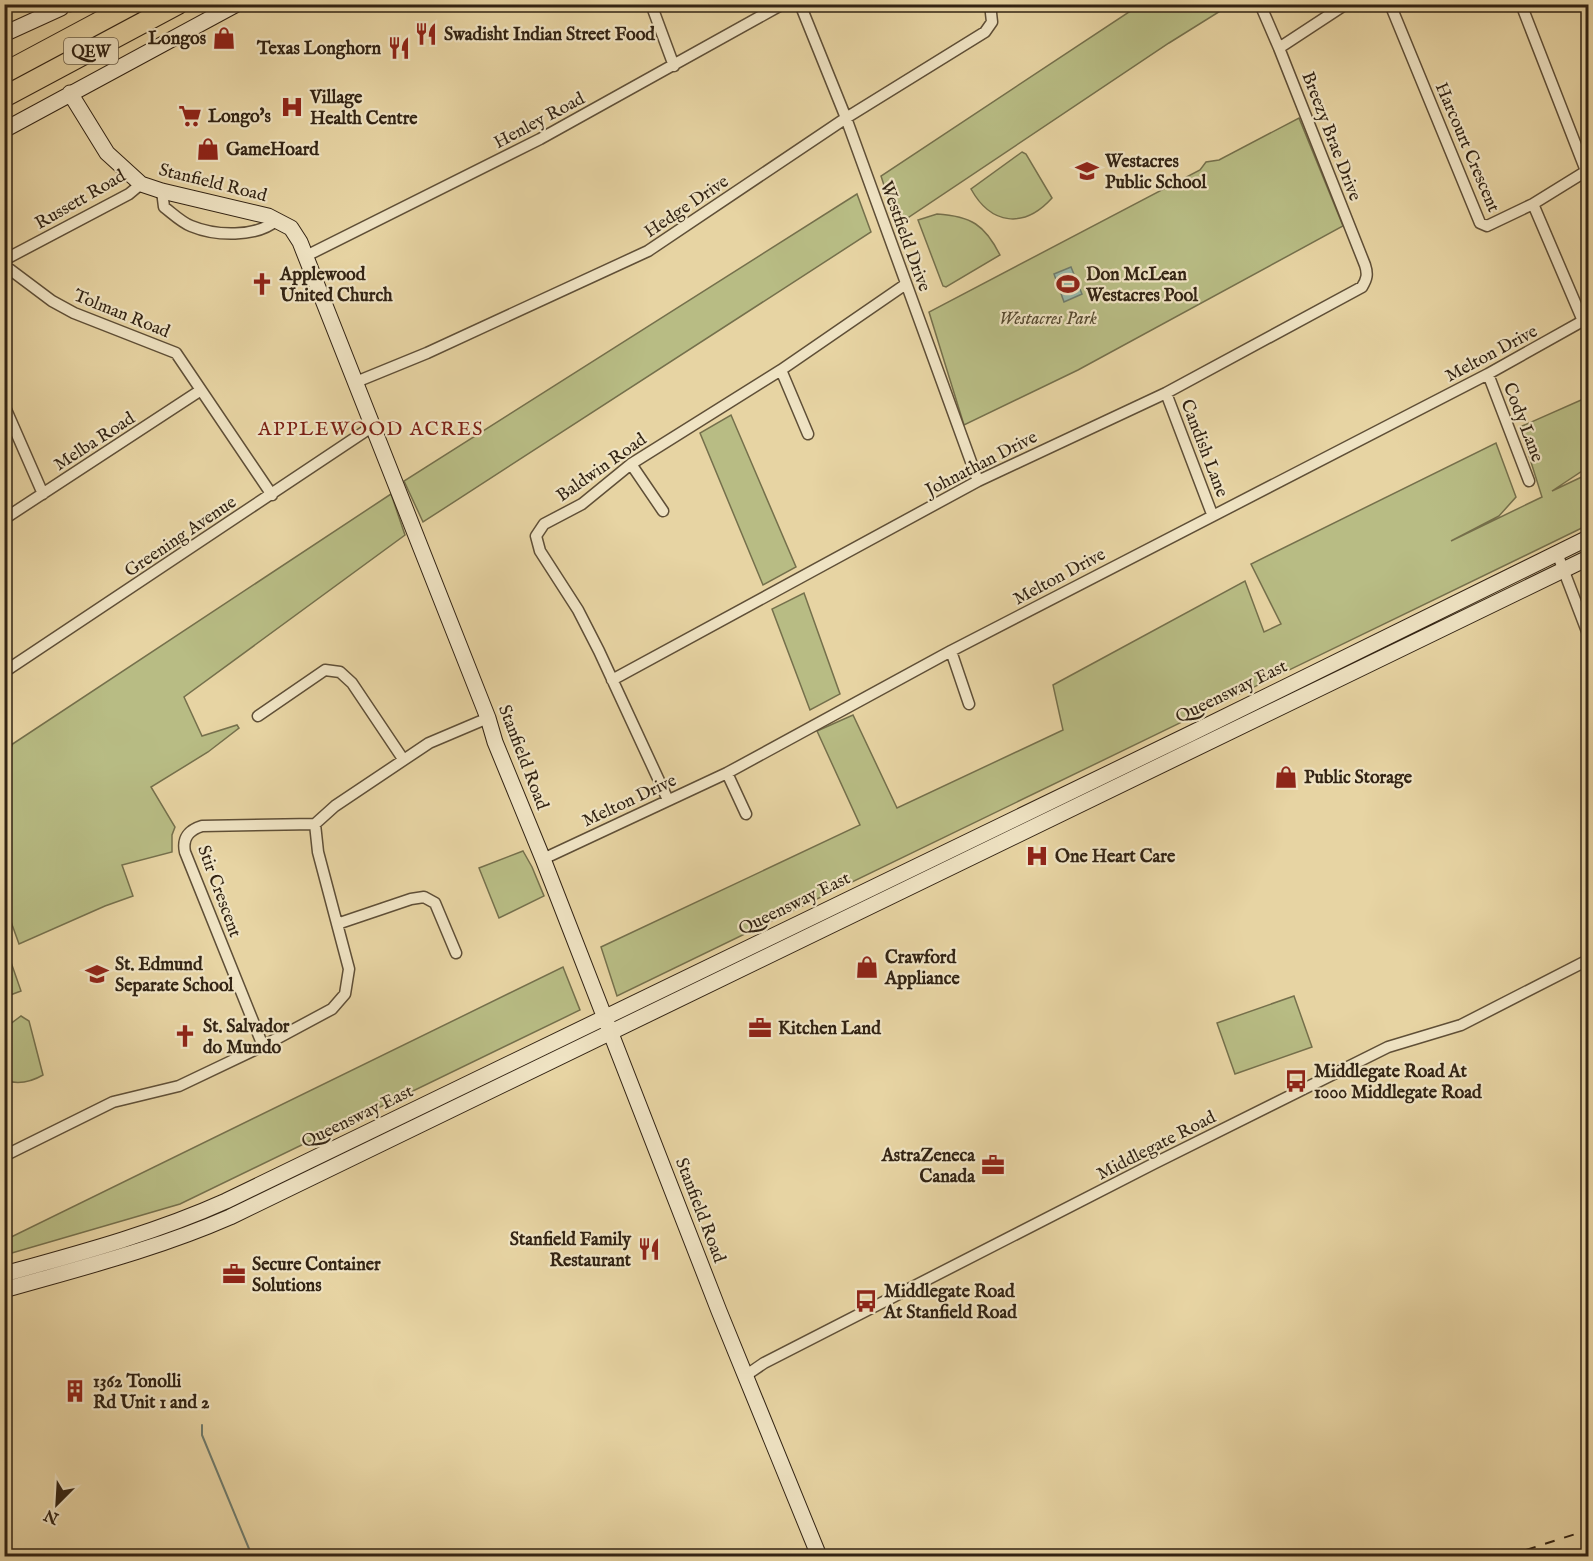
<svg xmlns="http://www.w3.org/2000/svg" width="1593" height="1561" viewBox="0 0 1593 1561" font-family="'IM FELL English',serif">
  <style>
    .green { fill: #b8bc84; stroke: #75704c; stroke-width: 1.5 }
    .water { fill: #97b8aa; stroke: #6f7c6e; stroke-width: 1.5 }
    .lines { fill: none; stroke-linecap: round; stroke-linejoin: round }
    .stream { stroke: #6f7c6e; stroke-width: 2 }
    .street-casing { stroke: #5f4f37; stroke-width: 13 }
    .secondary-casing { stroke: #322313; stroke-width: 17 }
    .highway-casing { stroke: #322313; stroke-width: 22 }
    .street { stroke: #efe3c3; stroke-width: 10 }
    .secondary { stroke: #efe3c3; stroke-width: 15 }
    .highway { stroke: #e7d4a3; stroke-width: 20 }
    .rail { stroke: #322313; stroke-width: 2; stroke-dasharray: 10 10; stroke-linecap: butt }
    .labels { text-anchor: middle; stroke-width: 4.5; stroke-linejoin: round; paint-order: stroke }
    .shield { fill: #efe3c3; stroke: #6b5d48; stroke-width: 1.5 }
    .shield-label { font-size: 16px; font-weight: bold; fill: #322313 }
    .poi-label { font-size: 18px; font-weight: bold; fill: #322313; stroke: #efe3c3; text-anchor: start }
    .street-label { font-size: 18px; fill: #322313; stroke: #efe3c3 }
    .park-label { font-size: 18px; font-style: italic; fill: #54492f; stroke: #efe3c3 }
    .neighbourhood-label { font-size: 20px; letter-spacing: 1.5px; fill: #7a1f14; stroke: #efe3c3 }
  </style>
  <rect width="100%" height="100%" fill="#e7d4a3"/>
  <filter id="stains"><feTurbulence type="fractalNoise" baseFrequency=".00333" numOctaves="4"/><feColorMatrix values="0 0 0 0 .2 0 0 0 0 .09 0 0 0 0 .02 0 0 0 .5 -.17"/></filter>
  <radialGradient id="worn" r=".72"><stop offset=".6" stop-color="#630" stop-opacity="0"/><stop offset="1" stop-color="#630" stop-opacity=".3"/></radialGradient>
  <path class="green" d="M 1141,4 L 1230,5 L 1169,43 L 897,225 L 881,176 Z
    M 1299,118 L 1343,226 L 1078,370 L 964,425 L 929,312 L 1200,170 L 1206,162 L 1219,160 Z
    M 1022,152 L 1026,154 L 1052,198 C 1024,229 991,225 971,189 Z
    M 857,194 L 871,232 L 423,522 L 404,481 Z
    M 937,214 C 971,216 985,225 1000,255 L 946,287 L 943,286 L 918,220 Z
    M 1588,397 L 1588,467 L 1552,491 L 1588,474 L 1588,525 L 617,996 L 601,947 L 860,825 L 817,731 L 853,715 L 897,808 L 1063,730 L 1053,685 L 1245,581 L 1264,632 L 1281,624 L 1251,564 L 1496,443 L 1516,497 L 1499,516 L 1451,541 L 1542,497 L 1520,427 Z
    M 731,415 L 796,567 L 763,585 L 700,433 Z
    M 391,494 L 405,535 L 184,697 L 202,736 L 237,725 L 239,728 L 208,752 L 151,787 L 175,827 L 172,835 L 172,852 L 122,865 L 133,896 L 105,906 L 19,944 L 5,905 L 5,749 Z
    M 804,593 L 840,694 L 810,710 L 772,609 Z
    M 523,851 L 532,867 L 544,896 L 499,918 L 479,868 Z
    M 5,945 L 21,991 L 5,997 L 4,997 Z
    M 563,967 L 580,1010 L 180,1204 L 5,1255 L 5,1240 Z
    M 1294,996 L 1312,1047 L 1235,1074 L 1217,1023 Z
    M 21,1016 L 29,1021 L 43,1075 C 31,1082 18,1085 4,1080 L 5,1028 Z"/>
  <path class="water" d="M 1071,267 L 1082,294 L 1064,302 L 1054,274 Z"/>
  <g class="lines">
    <path class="stream" d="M 202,1425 L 202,1435 L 252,1556"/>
    <g class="street-casing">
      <path id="street" d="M 70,4 L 70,6
        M 651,4 L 674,66
        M 800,4 L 846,118 L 978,481
        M 1390,4 L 1480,223 L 1487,226 L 1533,204 L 1588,170
        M 1521,4 L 1586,171
        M 1279,48 L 1346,4
        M 162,191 L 164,207 C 172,213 181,222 191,226 C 215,236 256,238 277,220
        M 1533,204 L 1583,321
        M 306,256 L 540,139 L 783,4
        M 4,260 L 129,194 L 141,184
        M 4,265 L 52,301 L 74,313 L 176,353 L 272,495
        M 781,370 L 808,434
        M 1488,374 L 1529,481
        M 356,382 L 427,353 L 648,251 L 846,118 L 985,32 L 992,22 L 990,4
        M 1166,393 L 1212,514
        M 4,405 L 43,494
        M 631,464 L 663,511
        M 4,519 L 201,390
        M 1557,553 L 1588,634
        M 951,651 L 969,704
        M 4,672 L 373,426
        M 612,680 L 978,481 L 1166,393 L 1362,287 C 1367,279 1368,274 1365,265 L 1279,48 L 1260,4
        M 258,716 L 325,670 L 340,672 L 352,683 L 403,759
        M 4,742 L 6,745
        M 727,773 L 746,814
        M 668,800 L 599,651 L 578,610 L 540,551 L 536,536 L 544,524 L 582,504 L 631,464 L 781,370 L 906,284
        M 543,859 L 727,773 L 951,651 L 1488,374 L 1588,318
        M 337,924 L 411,899 L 424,897 L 435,903 L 456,953
        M 263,1046 L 185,852 C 182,838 189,830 202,826 L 315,824
        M 4,1156 L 113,1102 L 179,1086 L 263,1046 L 332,1009 L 345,994 L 349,969 L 318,852 L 315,824 L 335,806 L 429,743 L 488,718
        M 745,1376 L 764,1363 L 1153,1164 L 1388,1047 L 1461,1025 L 1588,960"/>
    </g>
    <g class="secondary-casing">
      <path id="secondary" d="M 4,34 L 61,8
        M 70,93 L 107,153 L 141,184 L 162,191 L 268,216 L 291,228 L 300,242 L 488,718 L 495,742 L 543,859 L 719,1311 L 819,1556
        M 4,130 L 237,4
        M 4,1274 C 80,1253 155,1233 226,1201 L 1190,734 L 1588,538
        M 4,1290 C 81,1268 157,1249 230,1217 L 1588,558"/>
    </g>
    <g class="highway-casing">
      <path id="highway" d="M 4,73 L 133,4
        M 4,97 L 178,4"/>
    </g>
    <use href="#street" class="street"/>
    <use href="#secondary" class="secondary"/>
    <use href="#highway" class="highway"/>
    <path class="rail" d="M 1507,1556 L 1588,1530"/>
  </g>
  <defs>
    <g id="restaurant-bare" transform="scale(1.8)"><path d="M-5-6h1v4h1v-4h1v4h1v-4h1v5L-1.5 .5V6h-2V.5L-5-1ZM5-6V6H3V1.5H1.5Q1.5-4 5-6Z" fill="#8f2418" stroke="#efe3c3" stroke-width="2.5" paint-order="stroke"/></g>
    <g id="shop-bare" transform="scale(1.8)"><path d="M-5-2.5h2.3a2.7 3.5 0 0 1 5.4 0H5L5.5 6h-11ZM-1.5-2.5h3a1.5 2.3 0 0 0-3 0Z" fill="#8f2418" stroke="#efe3c3" stroke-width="2.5" paint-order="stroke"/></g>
    <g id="hospital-bare" transform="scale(1.8)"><path d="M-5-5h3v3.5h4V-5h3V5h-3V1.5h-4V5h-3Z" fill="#8f2418" stroke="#efe3c3" stroke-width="2.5" paint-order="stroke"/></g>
    <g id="supermarket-bare" transform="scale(1.8)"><path d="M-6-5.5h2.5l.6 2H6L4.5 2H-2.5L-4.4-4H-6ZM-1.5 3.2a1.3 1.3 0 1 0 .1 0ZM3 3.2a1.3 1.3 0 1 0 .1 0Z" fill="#8f2418" stroke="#efe3c3" stroke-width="2.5" paint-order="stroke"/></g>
    <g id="school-bare" transform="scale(1.8)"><path d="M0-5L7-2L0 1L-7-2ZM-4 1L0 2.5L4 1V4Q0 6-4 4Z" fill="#8f2418" stroke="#efe3c3" stroke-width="2.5" paint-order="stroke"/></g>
    <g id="church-bare" transform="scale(1.8)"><path d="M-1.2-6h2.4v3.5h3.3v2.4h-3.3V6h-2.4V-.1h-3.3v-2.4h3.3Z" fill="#8f2418" stroke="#efe3c3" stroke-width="2.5" paint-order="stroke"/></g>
    <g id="stadium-bare" transform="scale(1.8)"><path d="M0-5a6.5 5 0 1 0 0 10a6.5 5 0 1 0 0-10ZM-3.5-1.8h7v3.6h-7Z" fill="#8f2418" stroke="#efe3c3" stroke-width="2.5" paint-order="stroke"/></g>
    <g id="office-bare" transform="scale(1.8)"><path d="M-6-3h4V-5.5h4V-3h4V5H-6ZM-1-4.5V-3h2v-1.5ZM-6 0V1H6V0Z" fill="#8f2418" stroke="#efe3c3" stroke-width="2.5" paint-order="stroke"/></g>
    <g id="bus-bare" transform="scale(1.8)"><path d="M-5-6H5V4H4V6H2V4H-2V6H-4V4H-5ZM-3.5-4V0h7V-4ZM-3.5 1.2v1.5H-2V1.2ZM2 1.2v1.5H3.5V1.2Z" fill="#8f2418" stroke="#efe3c3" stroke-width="2.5" paint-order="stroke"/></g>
    <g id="building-bare" transform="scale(1.8)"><path d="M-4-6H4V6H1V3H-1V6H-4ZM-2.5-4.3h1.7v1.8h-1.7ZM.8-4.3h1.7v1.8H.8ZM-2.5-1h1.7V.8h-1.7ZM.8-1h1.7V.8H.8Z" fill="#8f2418" stroke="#efe3c3" stroke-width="2.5" paint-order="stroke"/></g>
  </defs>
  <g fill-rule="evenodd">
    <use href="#restaurant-bare" x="426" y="34"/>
    <use href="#shop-bare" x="224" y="38"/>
    <use href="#restaurant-bare" x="399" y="48"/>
    <use href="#hospital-bare" x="292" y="107"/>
    <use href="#supermarket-bare" x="190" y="116"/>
    <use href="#shop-bare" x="208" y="149"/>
    <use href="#school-bare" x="1087" y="171"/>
    <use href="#church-bare" x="262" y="284"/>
    <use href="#stadium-bare" x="1068" y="284"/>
    <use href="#shop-bare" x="1286" y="777"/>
    <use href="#hospital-bare" x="1037" y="856"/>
    <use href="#shop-bare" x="867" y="967"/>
    <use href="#school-bare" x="97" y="974"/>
    <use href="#office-bare" x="760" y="1028"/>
    <use href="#church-bare" x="185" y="1036"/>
    <use href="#bus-bare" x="1296" y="1081"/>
    <use href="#office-bare" x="993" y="1165"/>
    <use href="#restaurant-bare" x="649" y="1249"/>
    <use href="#office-bare" x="234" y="1274"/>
    <use href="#bus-bare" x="866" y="1301"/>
    <use href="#building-bare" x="75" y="1391"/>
  </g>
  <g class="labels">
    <rect class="shield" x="64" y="38" width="54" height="26" rx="4.5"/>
    <g class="shield-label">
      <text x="91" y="57">QEW</text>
    </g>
    <g class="poi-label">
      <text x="444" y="40">Swadisht Indian Street Food</text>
      <text x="206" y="44" text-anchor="end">Longos</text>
      <text x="381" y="54" text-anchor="end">Texas Longhorn</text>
      <text x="310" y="103">Village<tspan x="310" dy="21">Health Centre</tspan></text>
      <text x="208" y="122">Longo's</text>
      <text x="226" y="155">GameHoard</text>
      <text x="1105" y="167">Westacres<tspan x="1105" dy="21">Public School</tspan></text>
      <text x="280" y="280">Applewood<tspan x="280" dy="21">United Church</tspan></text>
      <text x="1086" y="280">Don McLean<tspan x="1086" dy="21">Westacres Pool</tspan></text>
      <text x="1304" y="783">Public Storage</text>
      <text x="1055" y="862">One Heart Care</text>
      <text x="885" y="963">Crawford<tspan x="885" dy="21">Appliance</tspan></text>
      <text x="115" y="970">St. Edmund<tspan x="115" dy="21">Separate School</tspan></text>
      <text x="203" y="1032">St. Salvador<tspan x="203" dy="21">do Mundo</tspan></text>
      <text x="778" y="1034">Kitchen Land</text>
      <text x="1314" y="1077">Middlegate Road At<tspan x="1314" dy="21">1000 Middlegate Road</tspan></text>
      <text x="975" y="1161" text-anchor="end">AstraZeneca<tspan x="975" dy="21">Canada</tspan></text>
      <text x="631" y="1245" text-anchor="end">Stanfield Family<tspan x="631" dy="21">Restaurant</tspan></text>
      <text x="252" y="1270">Secure Container<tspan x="252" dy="21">Solutions</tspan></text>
      <text x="884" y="1297">Middlegate Road<tspan x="884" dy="21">At Stanfield Road</tspan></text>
      <text x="93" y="1387">1362 Tonolli<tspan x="93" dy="21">Rd Unit 1 and 2</tspan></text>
    </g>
    <g class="street-label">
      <text transform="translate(539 120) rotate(-28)" y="6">Henley Road</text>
      <text transform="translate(1332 136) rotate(69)" y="6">Breezy Brae Drive</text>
      <text transform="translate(1468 147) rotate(67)" y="6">Harcourt Crescent</text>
      <text transform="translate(213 182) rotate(14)" y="6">Stanfield Road</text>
      <text transform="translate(80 199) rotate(-30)" y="6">Russett Road</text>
      <text transform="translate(686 206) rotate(-34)" y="6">Hedge Drive</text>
      <text transform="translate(906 236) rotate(70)" y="6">Westfield Drive</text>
      <text transform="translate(122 313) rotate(22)" y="6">Tolman Road</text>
      <text transform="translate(1491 353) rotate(-28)" y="6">Melton Drive</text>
      <text transform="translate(1524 422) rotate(69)" y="6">Cody Lane</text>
      <text transform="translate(94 441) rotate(-33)" y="6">Melba Road</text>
      <text transform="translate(1205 448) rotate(69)" y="6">Candish Lane</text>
      <text transform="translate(981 463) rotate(-27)" y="6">Johnathan Drive</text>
      <text transform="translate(601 467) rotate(-35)" y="6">Baldwin Road</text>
      <text transform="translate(180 536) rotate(-34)" y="6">Greening Avenue</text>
      <text transform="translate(1059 576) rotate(-28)" y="6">Melton Drive</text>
      <text transform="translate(1231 691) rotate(-26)" y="6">Queensway East</text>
      <text transform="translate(524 757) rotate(69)" y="6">Stanfield Road</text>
      <text transform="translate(629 800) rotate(-25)" y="6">Melton Drive</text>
      <text transform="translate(220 891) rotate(70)" y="6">Stir Crescent</text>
      <text transform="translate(794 903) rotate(-26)" y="6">Queensway East</text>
      <text transform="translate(357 1116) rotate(-26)" y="6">Queensway East</text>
      <text transform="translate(1156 1145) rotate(-27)" y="6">Middlegate Road</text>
      <text transform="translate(701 1210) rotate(69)" y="6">Stanfield Road</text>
    </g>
    <g class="park-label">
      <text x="1048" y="324">Westacres Park</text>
    </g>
    <g class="neighbourhood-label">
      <text x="371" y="435">APPLEWOOD ACRES</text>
    </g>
  </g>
  <rect width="1593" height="1561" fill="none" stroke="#e7d4a3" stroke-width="24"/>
  <rect x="6" y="6" width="1581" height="1549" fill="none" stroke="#322313" stroke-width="3"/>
  <rect x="12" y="12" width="1569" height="1537" fill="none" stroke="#322313" stroke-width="1.5"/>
  <g transform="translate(57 1504) rotate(204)" stroke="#efe3c3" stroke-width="4.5" paint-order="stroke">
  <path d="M0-4.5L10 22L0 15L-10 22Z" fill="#322313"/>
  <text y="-9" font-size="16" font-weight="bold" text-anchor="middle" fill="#322313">N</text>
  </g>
  <rect width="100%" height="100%" filter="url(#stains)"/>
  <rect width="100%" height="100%" fill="url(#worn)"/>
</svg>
